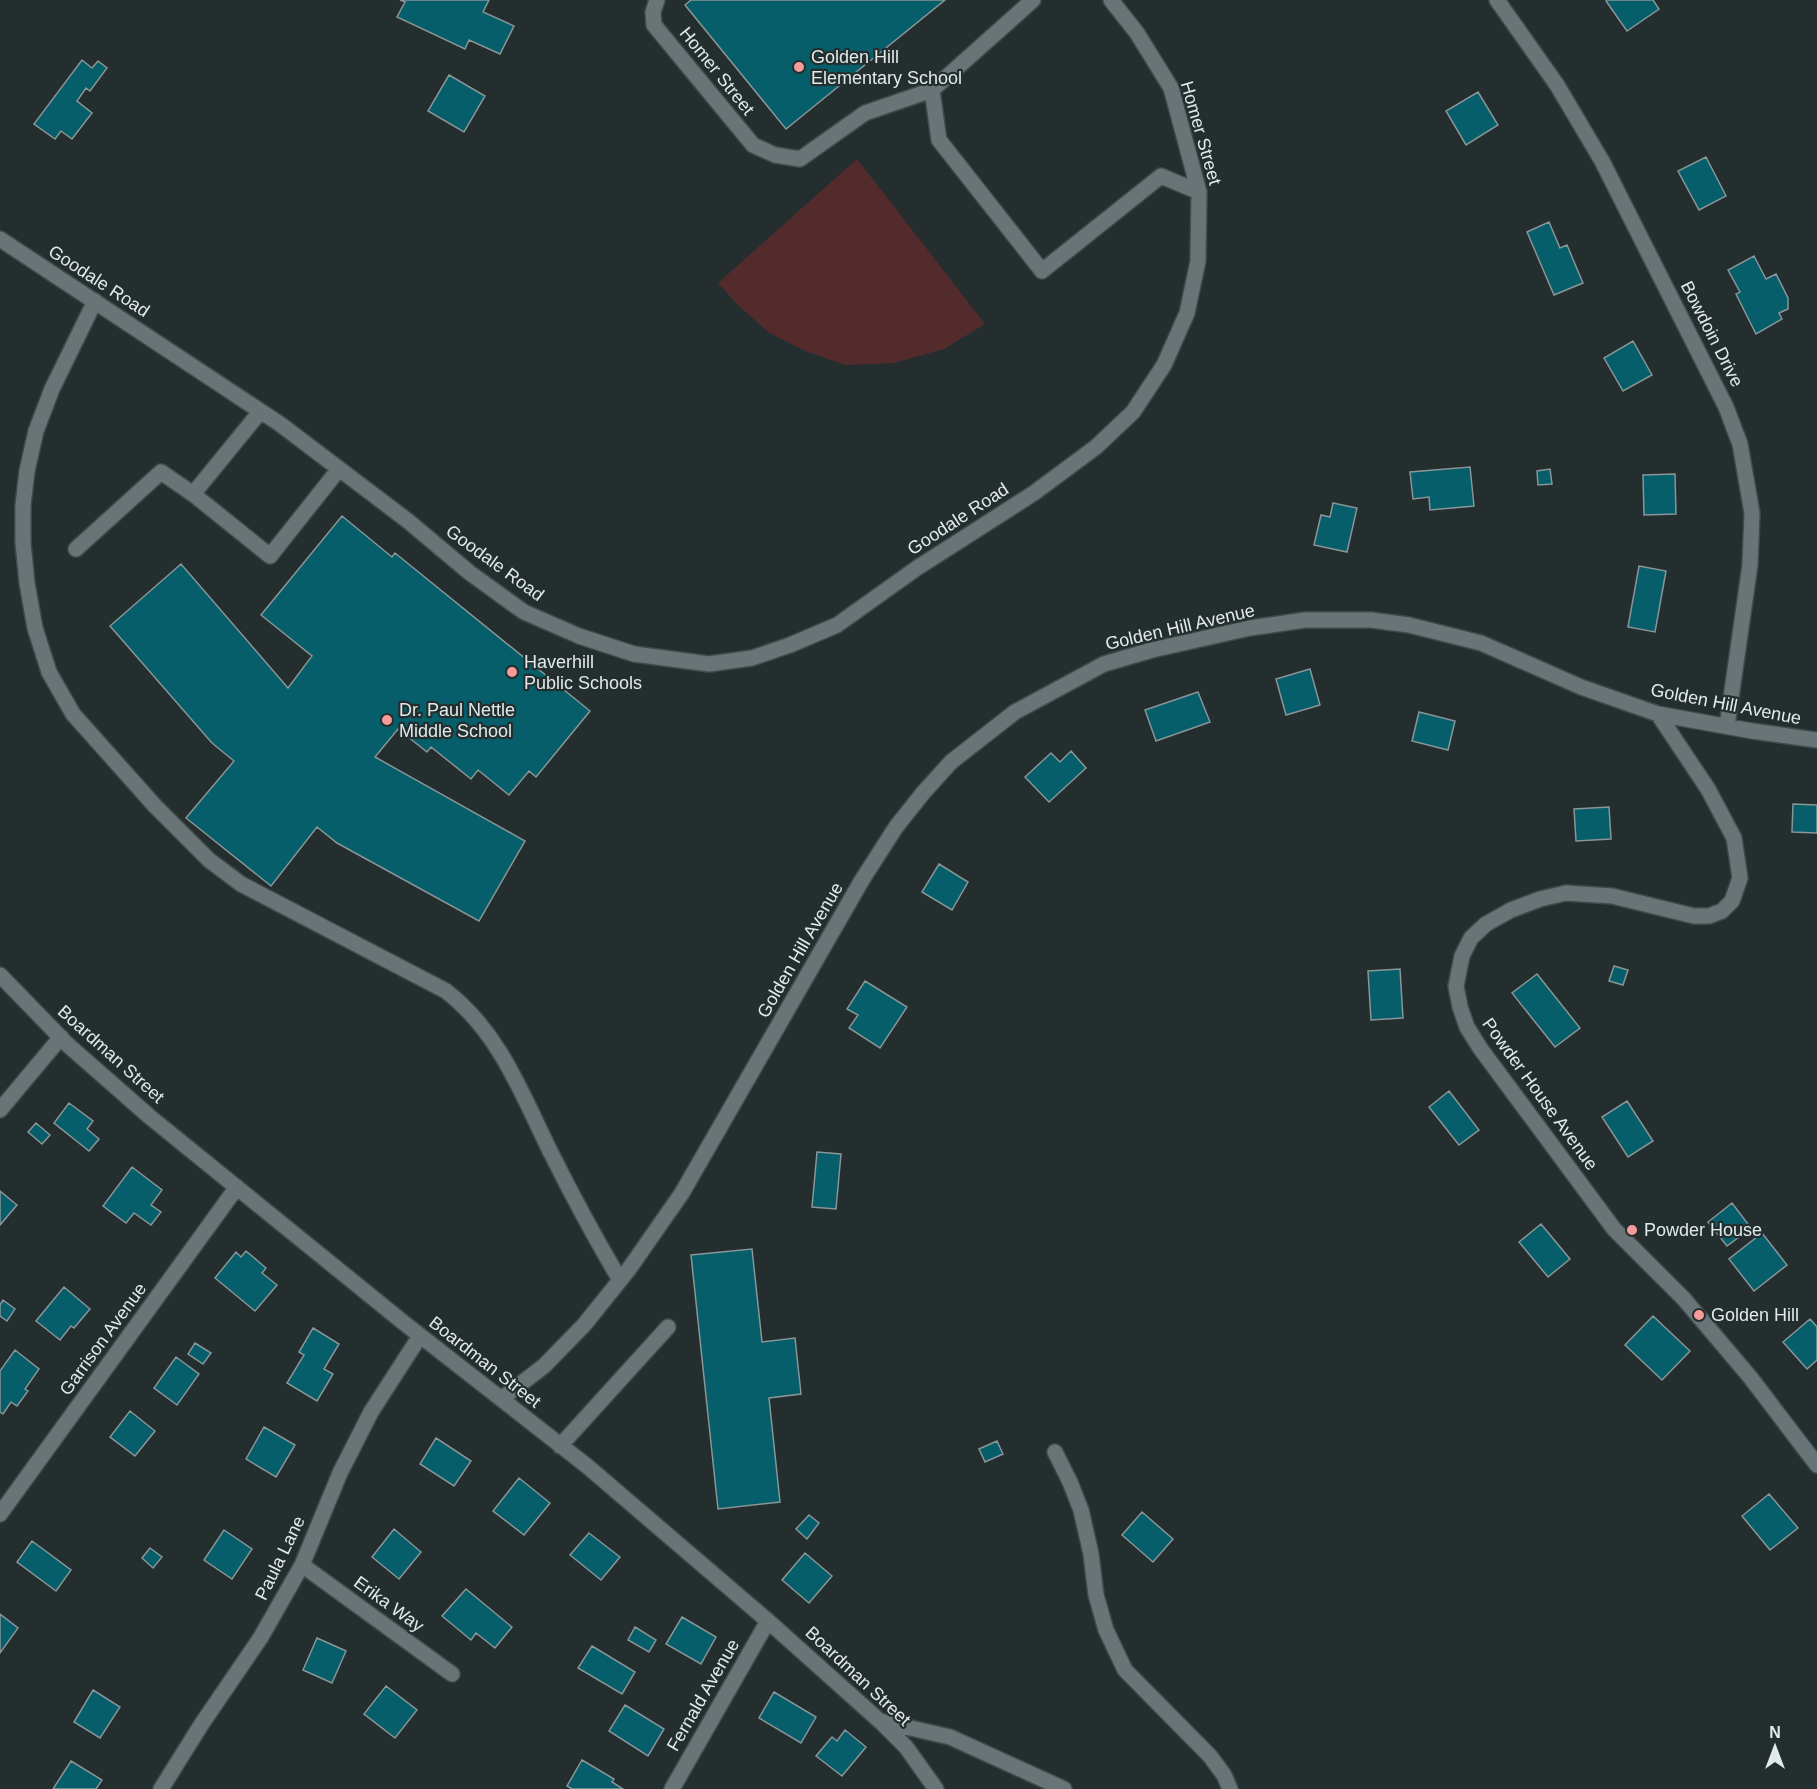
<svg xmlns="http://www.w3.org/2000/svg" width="1817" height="1789" viewBox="0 0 1817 1789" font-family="Helvetica,sans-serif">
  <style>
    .green { fill: #542b2c }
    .building { fill: #055e69; stroke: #899597; stroke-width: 1.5 }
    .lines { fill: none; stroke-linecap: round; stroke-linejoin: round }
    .minor-casing { stroke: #40494a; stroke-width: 18 }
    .minor { stroke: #697476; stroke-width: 15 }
    .poi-dot { fill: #f59b9b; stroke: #242e2f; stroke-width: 2 }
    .labels { text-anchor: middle; stroke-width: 4.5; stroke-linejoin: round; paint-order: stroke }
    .poi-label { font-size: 18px; fill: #e2e9ea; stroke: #242e2f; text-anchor: start }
    .street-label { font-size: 18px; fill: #e2e9ea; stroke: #242e2f }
  </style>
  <rect width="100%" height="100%" fill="#242e2f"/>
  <path class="green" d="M 857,159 L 985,324 L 944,349 L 894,363 L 845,365 L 805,351 L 768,332 L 737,304 L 718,283 Z"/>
  <path class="building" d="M 400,0 L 489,0 L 483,12 L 514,26 L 500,54 L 469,40 L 465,49 L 397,17 L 405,2 Z
    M 691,0 L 945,0 L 786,129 L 685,5 Z
    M 1607,0 L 1653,0 L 1659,9 L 1627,31 L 1606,1 Z
    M 82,60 L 92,68 L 98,61 L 107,68 L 90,91 L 86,88 L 77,101 L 92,113 L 72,139 L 61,131 L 55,139 L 34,124 Z
    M 449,75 L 485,96 L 464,132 L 428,111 Z
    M 1478,92 L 1498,125 L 1466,145 L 1446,111 Z
    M 1706,157 L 1726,196 L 1699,210 L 1678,171 Z
    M 1549,222 L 1560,248 L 1567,245 L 1583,283 L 1554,295 L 1527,232 Z
    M 1754,256 L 1766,279 L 1776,274 L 1788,298 L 1788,309 L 1779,313 L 1782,319 L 1756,334 L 1736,294 L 1740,292 L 1728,270 Z
    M 1633,341 L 1652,375 L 1623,391 L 1604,358 Z
    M 1470,467 L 1474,506 L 1430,510 L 1429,497 L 1413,499 L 1410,472 Z
    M 1550,469 L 1552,484 L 1538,485 L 1537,471 Z
    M 1675,474 L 1676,514 L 1644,515 L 1643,475 Z
    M 1333,503 L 1357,508 L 1347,552 L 1314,545 L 1321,515 L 1330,517 Z
    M 342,516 L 392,557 L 395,553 L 590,711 L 536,777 L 529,771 L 509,795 L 478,770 L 471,779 L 431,747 L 427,752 L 398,729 L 375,757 L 525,841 L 479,921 L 337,843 L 317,827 L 271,886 L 186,818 L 234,761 L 212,743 L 110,626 L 181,564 L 288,688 L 312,656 L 261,615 Z
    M 1639,566 L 1666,571 L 1655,632 L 1628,627 Z
    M 1310,669 L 1320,705 L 1286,715 L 1276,679 Z
    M 1198,692 L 1210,722 L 1156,741 L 1145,710 Z
    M 1419,712 L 1455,721 L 1448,750 L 1412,741 Z
    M 1071,751 L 1086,768 L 1049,802 L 1025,777 L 1051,753 L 1060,762 Z
    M 1793,804 L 1817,805 L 1817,833 L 1792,832 Z
    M 1609,807 L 1611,839 L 1576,841 L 1574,809 Z
    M 939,864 L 968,882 L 952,910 L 922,892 Z
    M 1614,966 L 1628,970 L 1623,985 L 1609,981 Z
    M 1400,969 L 1403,1018 L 1371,1020 L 1368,971 Z
    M 1537,974 L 1580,1028 L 1555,1047 L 1512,993 Z
    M 865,981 L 907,1007 L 880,1048 L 849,1028 L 858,1015 L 847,1009 Z
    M 1449,1091 L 1479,1130 L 1459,1145 L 1429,1107 Z
    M 1627,1101 L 1653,1141 L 1628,1157 L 1602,1117 Z
    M 69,1103 L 93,1121 L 87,1129 L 99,1139 L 89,1151 L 54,1123 Z
    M 36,1123 L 50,1135 L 42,1144 L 28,1132 Z
    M 817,1152 L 841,1154 L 836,1209 L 812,1207 Z
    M 132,1167 L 162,1190 L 151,1205 L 161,1212 L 151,1225 L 134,1213 L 126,1223 L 103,1206 Z
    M 0,1191 L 17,1205 L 0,1225 Z
    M 1732,1203 L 1751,1228 L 1727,1246 L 1708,1222 Z
    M 1541,1224 L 1570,1259 L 1548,1277 L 1519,1242 Z
    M 1762,1233 L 1787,1265 L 1754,1291 L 1729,1259 Z
    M 752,1249 L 762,1342 L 795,1338 L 801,1394 L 769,1398 L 780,1502 L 718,1509 L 691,1255 Z
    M 246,1251 L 266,1268 L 262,1273 L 277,1285 L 255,1311 L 215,1278 L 236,1252 L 241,1257 Z
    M 64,1287 L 90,1309 L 74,1328 L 71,1326 L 60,1340 L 36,1321 Z
    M 3,1300 L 15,1309 L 7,1321 L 0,1316 L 0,1305 Z
    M 1653,1316 L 1690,1351 L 1662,1380 L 1625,1345 Z
    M 1810,1319 L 1817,1327 L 1817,1360 L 1807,1369 L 1783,1342 Z
    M 313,1328 L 339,1344 L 324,1369 L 333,1374 L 317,1401 L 287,1383 L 304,1355 L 299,1352 Z
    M 195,1343 L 211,1353 L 203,1364 L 188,1354 Z
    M 15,1350 L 39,1369 L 25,1389 L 28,1391 L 17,1406 L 11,1402 L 3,1414 L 0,1412 L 0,1371 Z
    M 176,1357 L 199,1374 L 177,1405 L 154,1388 Z
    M 130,1411 L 155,1431 L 135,1456 L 110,1437 Z
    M 264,1427 L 295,1445 L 276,1477 L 246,1459 Z
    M 436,1438 L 471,1461 L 454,1486 L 420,1464 Z
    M 997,1441 L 1003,1454 L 985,1462 L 979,1449 Z
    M 519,1478 L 550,1503 L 524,1535 L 493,1511 Z
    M 1769,1494 L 1798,1528 L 1770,1550 L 1742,1516 Z
    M 1142,1512 L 1173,1539 L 1153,1562 L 1122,1535 Z
    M 809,1515 L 819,1523 L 807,1539 L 796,1529 Z
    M 394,1529 L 421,1552 L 399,1579 L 372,1557 Z
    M 224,1530 L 252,1549 L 232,1579 L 204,1560 Z
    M 589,1533 L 620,1557 L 601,1580 L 570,1555 Z
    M 32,1541 L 71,1570 L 56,1591 L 17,1562 Z
    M 150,1548 L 162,1557 L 153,1568 L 142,1558 Z
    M 805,1553 L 832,1576 L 809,1603 L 782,1580 Z
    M 466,1589 L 512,1627 L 495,1648 L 476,1633 L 471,1640 L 442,1616 Z
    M 0,1614 L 18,1628 L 0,1653 Z
    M 682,1617 L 716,1637 L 701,1664 L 666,1644 Z
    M 635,1627 L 656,1640 L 649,1652 L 628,1640 Z
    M 317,1638 L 346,1651 L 332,1683 L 303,1670 Z
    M 592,1646 L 635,1672 L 622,1694 L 578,1668 Z
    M 386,1686 L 417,1710 L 395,1738 L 364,1714 Z
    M 93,1690 L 120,1707 L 100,1738 L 74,1722 Z
    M 774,1692 L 816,1717 L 801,1743 L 759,1718 Z
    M 625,1705 L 664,1729 L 648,1756 L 609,1731 Z
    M 845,1730 L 866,1747 L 842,1776 L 816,1756 L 832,1737 L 837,1741 Z
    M 582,1760 L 614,1779 L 612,1782 L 623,1789 L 572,1789 L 567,1786 Z
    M 71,1761 L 102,1780 L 96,1789 L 53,1789 Z"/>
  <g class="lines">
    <g class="minor-casing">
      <path id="minor" d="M 657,0 L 653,12 L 654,25 L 753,145 L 775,155 L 800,159 L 865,113 L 932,90
        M 1033,0 L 932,90 L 939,140 L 1042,271 L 1161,176 L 1199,192
        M 1497,0 L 1557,85 L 1602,161 L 1726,407 L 1740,444 L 1752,513 L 1750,565 L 1727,726
        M 0,239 L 280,424 L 408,521 L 470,573 L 524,612 L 579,636 L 634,654 L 709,664 L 752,658 L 790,645 L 837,625 L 917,568 L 1034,493 L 1096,447 L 1133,412 L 1164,365 L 1187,313 L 1198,261 L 1199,192 L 1171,88 L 1137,33 L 1111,0
        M 95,301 L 52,389 L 36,431 L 27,471 L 23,505 L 23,543 L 27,583 L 35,628 L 49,672 L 73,714 L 155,806 L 209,860 L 241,884 L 446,991 C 499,1032 521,1092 550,1151 C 572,1195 595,1238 620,1280
        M 260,412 L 193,494 L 270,556 L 339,469
        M 76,549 L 161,472 L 193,494
        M 1658,714 L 1708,789 L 1734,838 L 1740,878 L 1732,901 L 1722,911 L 1709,916 L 1694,916 L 1612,896 L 1566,893 L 1540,899 L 1511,910 L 1486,924 L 1471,938 L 1462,956 L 1456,986 L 1460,1007 L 1467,1027 L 1480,1048 L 1614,1229 L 1684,1299 L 1750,1377 L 1817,1465
        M 0,975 L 68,1045 L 150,1117 L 404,1323 L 587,1466 L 768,1621 L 882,1723 L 906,1747 L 936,1789
        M 0,1110 L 61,1037
        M 501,1399 L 544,1366 L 584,1325 L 629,1269 L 682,1193 L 862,880 L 896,827 L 923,793 L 951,762 L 1015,712 L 1104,664 L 1152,650 L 1250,628 L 1305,620 L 1371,620 L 1409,625 L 1481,643 L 1581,687 L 1658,714 L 1752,731 L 1817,740
        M 560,1446 L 668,1327
        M 1055,1452 L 1070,1482 L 1081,1510 L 1091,1554 L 1096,1595 L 1106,1630 L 1125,1670 L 1210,1756 L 1224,1775 L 1230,1789
        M 0,1514 L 237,1187
        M 302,1565 L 452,1674
        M 880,1721 L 950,1737 L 1064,1789
        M 161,1789 L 201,1725 L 261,1637 L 302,1565 L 340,1473 L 371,1412 L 420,1336
        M 672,1789 L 768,1621"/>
    </g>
    <use href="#minor" class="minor"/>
  </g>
  <g class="poi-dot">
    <circle cx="799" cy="67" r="6"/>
    <circle cx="512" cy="672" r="6"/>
    <circle cx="387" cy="720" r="6"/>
    <circle cx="1632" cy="1230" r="6"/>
    <circle cx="1699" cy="1315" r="6"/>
  </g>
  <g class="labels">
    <g class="poi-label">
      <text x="811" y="63">Golden Hill<tspan x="811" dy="21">Elementary School</tspan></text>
      <text x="524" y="668">Haverhill<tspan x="524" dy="21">Public Schools</tspan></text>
      <text x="399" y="716">Dr. Paul Nettle<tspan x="399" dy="21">Middle School</tspan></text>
      <text x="1644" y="1236">Powder House</text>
      <text x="1711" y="1321">Golden Hill</text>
    </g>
    <g class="street-label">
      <text transform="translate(717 71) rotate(51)" y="6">Homer Street</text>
      <text transform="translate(1201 133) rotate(74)" y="6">Homer Street</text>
      <text transform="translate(99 281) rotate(33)" y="6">Goodale Road</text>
      <text transform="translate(1712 334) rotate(63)" y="6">Bowdoin Drive</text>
      <text transform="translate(958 519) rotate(-33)" y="6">Goodale Road</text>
      <text transform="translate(495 563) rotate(36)" y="6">Goodale Road</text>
      <text transform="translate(1180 627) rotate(-13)" y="6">Golden Hill Avenue</text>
      <text transform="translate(1726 704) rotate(11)" y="6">Golden Hill Avenue</text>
      <text transform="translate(800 950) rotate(-60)" y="6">Golden Hill Avenue</text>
      <text transform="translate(111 1054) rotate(42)" y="6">Boardman Street</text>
      <text transform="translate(1540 1094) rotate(54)" y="6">Powder House Avenue</text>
      <text transform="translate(103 1339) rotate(-54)" y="6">Garrison Avenue</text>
      <text transform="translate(485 1362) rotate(38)" y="6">Boardman Street</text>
      <text transform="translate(280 1558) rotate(-64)" y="6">Paula Lane</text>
      <text transform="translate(389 1604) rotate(36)" y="6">Erika Way</text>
      <text transform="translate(858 1676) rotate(43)" y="6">Boardman Street</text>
      <text transform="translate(703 1695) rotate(-60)" y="6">Fernald Avenue</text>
    </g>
  </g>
  <g transform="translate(1775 1747)" stroke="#242e2f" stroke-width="4.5" paint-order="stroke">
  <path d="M0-4.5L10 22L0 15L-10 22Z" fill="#e2e9ea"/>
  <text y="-9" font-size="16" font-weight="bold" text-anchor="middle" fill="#e2e9ea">N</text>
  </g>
</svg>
